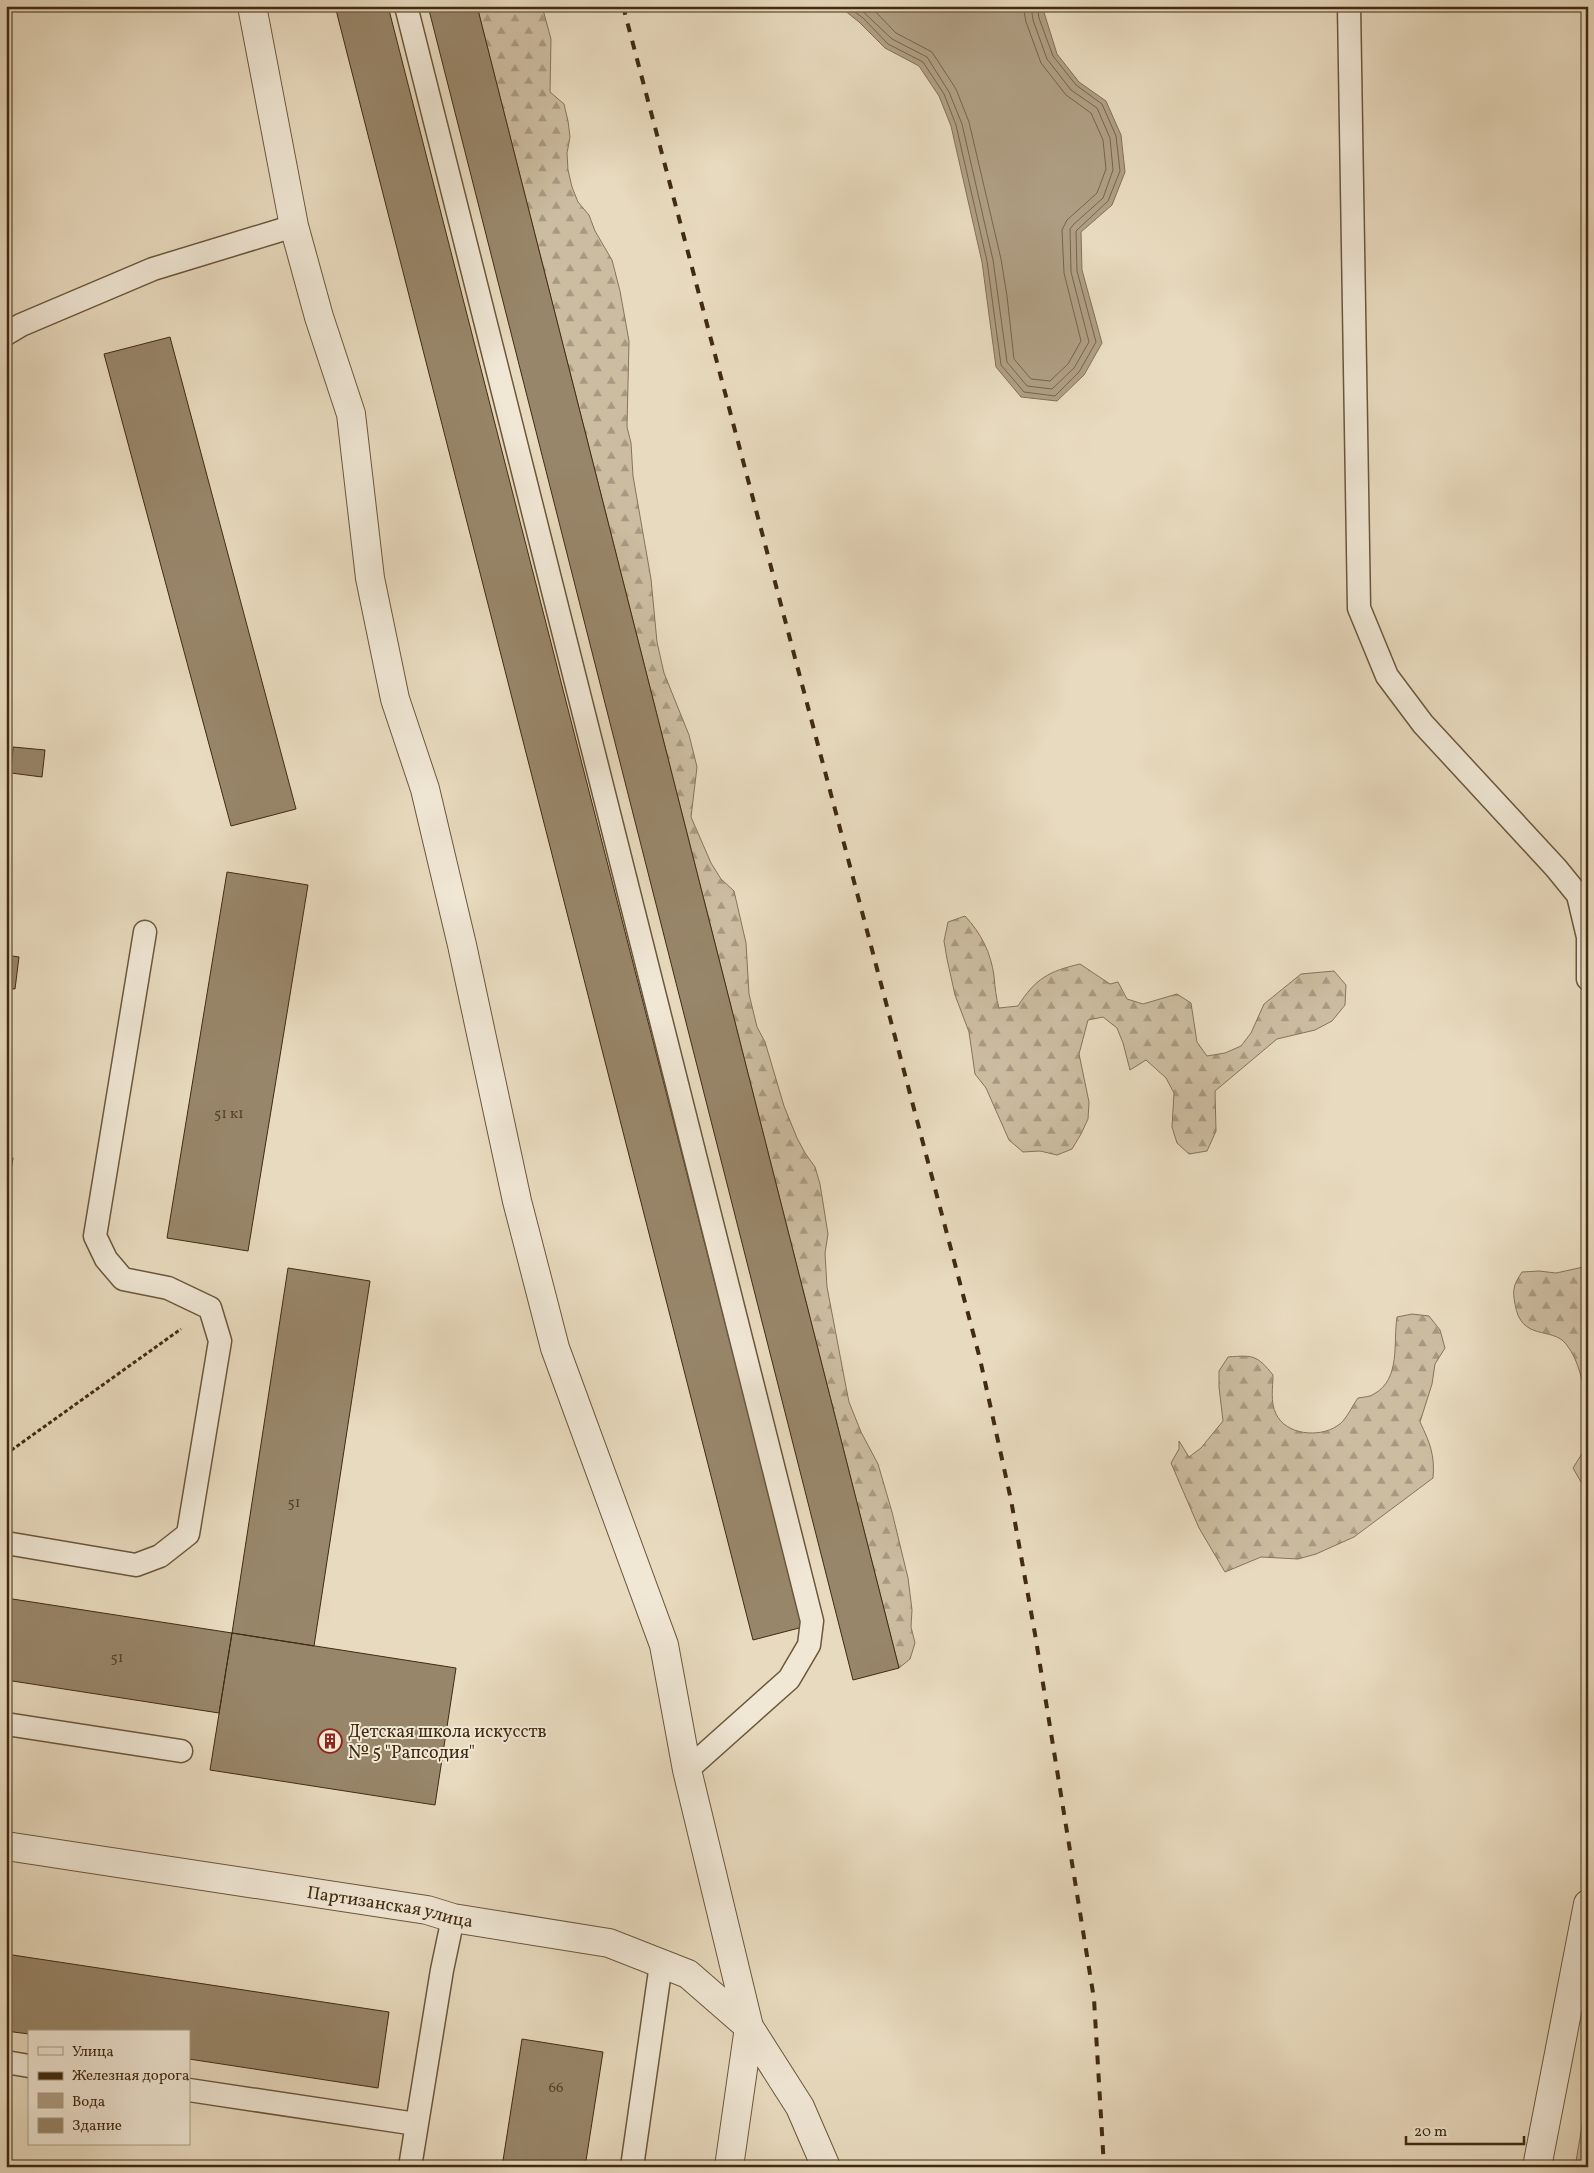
<svg xmlns="http://www.w3.org/2000/svg" width="1594" height="2173" viewBox="0 0 1594 2173" font-family="Vollkorn,serif">
  <style>
    .forest { fill: url(#forest-firs); stroke: #867458 }
    .water { fill: #af9e83; stroke: #837055 }
    .lines { fill: none; stroke-linecap: round; stroke-linejoin: round }
    .shore { stroke: #78644a; stroke-width: 1 }
    .building { fill: #98866a; stroke: #412b10 }
    .service-casing { stroke: #6b573c; stroke-width: 25 }
    .minor-casing { stroke: #6b573c; stroke-width: 30 }
    .tertiary-casing { stroke: #6b573c; stroke-width: 30 }
    .path { stroke: #412b10; stroke-width: 3; stroke-dasharray: 4 2.5; stroke-linecap: butt }
    .service { stroke: #f0e7d5; stroke-width: 22 }
    .minor { stroke: #f0e7d5; stroke-width: 28 }
    .tertiary { stroke: #f0e7d5; stroke-width: 28 }
    .rail { stroke: #412b10; stroke-width: 4; stroke-dasharray: 9 9; stroke-linecap: butt }
    .labels { text-anchor: middle; stroke-width: 4; stroke-linejoin: round; paint-order: stroke }
    .number-label { font-size: 15px; fill: #574226 }
    .poi-label { font-size: 18px; fill: #412b10; stroke: #f0e7d5; text-anchor: start }
    .street-label { font-size: 18px; fill: #412b10; stroke: #f0e7d5 }
  </style>
  <defs>
    <pattern id="forest-firs" width="22" height="20" patternUnits="userSpaceOnUse" patternTransform="scale(1.25)"><rect width="22" height="20" fill="#ccbca0"/><path d="M5 1l3.5 6h-7zM16 11l3.5 6h-7z" fill="#a79981"/></pattern>
  </defs>
  <rect width="100%" height="100%" fill="#e8dabe"/>
  <filter id="stains"><feTurbulence type="fractalNoise" baseFrequency=".004" numOctaves="4"/><feColorMatrix values="0 0 0 0 .2 0 0 0 0 .09 0 0 0 0 .02 0 0 0 .5 -.17"/></filter>
  <radialGradient id="worn" r=".72"><stop offset=".6" stop-color="#630" stop-opacity="0"/><stop offset="1" stop-color="#630" stop-opacity=".3"/></radialGradient>
  <path class="forest" d="M 477,6 L 542,6 L 551,39 L 550,92 L 564,104 L 568,121 L 570,137 L 567,153 L 568,170 L 572,187 L 578,202 L 589,215 L 595,231 L 612,260 L 620,291 L 629,341 L 627,427 L 631,443 L 633,476 L 651,579 L 657,642 L 664,673 L 689,735 L 697,767 L 691,817 L 711,863 L 721,879 L 734,891 L 746,943 L 749,994 L 757,1027 L 765,1042 L 784,1106 L 797,1138 L 805,1153 L 815,1167 L 820,1184 L 828,1234 L 825,1253 L 827,1287 L 846,1387 L 849,1402 L 861,1432 L 878,1464 L 892,1512 L 908,1578 L 912,1610 L 911,1627 L 915,1643 L 910,1659 L 899,1668 Z
    M 965,916 C 981,933 991,953 994,976 C 995,987 996,998 999,1008 L 1018,1006 C 1035,979 1049,971 1080,964 L 1110,984 L 1118,982 L 1127,999 L 1143,1004 L 1177,994 L 1191,1003 L 1197,1042 L 1207,1056 L 1225,1053 L 1241,1046 L 1251,1033 L 1264,1004 L 1301,974 L 1334,971 L 1346,985 L 1345,1005 L 1332,1021 L 1315,1030 L 1277,1039 L 1215,1091 L 1216,1131 L 1207,1151 L 1189,1154 L 1177,1143 L 1172,1127 L 1174,1093 L 1166,1078 L 1146,1060 L 1130,1070 L 1123,1043 L 1117,1028 L 1103,1017 L 1088,1020 L 1079,1054 L 1089,1102 L 1088,1119 L 1081,1134 L 1072,1149 L 1057,1155 L 1040,1151 L 1023,1152 L 1009,1140 L 986,1088 L 975,1074 L 969,1032 L 955,995 L 947,959 L 944,941 L 948,922 Z
    M 1588,1266 L 1588,1407 C 1583,1386 1580,1361 1566,1344 C 1552,1326 1521,1342 1515,1304 C 1512,1289 1514,1284 1522,1272 L 1539,1271 L 1556,1273 Z
    M 1412,1314 L 1429,1316 L 1440,1330 L 1445,1348 L 1435,1364 L 1432,1384 L 1420,1422 C 1430,1443 1435,1455 1433,1478 L 1354,1537 L 1316,1554 L 1298,1559 L 1261,1557 L 1225,1572 L 1199,1528 L 1171,1463 L 1179,1449 L 1179,1441 L 1189,1457 L 1201,1448 L 1223,1421 L 1219,1387 L 1219,1371 L 1228,1357 C 1253,1355 1257,1355 1273,1375 C 1273,1387 1270,1402 1276,1414 C 1286,1435 1319,1438 1337,1426 C 1346,1421 1352,1406 1358,1398 C 1363,1397 1370,1397 1374,1394 C 1401,1379 1393,1343 1397,1317 Z
    M 1588,1444 L 1588,1488 L 1581,1482 L 1573,1468 Z
    M 1588,2091 L 1588,2167 L 1575,2167 Z"/>
  <path class="water" d="M 839,6 L 1042,6 L 1057,54 L 1079,82 L 1106,101 L 1121,135 L 1125,172 L 1112,205 L 1081,232 L 1082,270 L 1102,343 L 1084,375 L 1057,401 L 1021,397 L 996,367 L 982,262 L 951,126 L 939,96 L 919,66 L 885,48 L 859,22 Z"/>
  <g class="lines">
    <path class="shore" d="M 847,6 L 863,18 L 888,44 L 923,62 L 944,94 L 956,125 L 987,261 L 1001,365 L 1024,392 L 1055,396 L 1079,372 L 1096,342 L 1077,271 L 1076,231 L 1108,201 L 1120,171 L 1116,136 L 1102,104 L 1076,85 L 1053,56 L 1039,18 L 1037,6
      M 857,6 L 892,39 L 927,57 L 949,92 L 962,124 L 993,260 L 1007,362 L 1027,386 L 1052,389 L 1074,368 L 1089,342 L 1071,272 L 1070,229 L 1074,224 L 1103,198 L 1113,170 L 1110,138 L 1097,108 L 1071,90 L 1047,59 L 1033,20 L 1031,6
      M 870,6 L 896,33 L 932,52 L 956,89 L 969,122 L 1001,259 L 1007,296 L 1014,359 L 1031,379 L 1050,381 L 1068,364 L 1081,341 L 1064,273 L 1062,230 L 1067,220 L 1097,193 L 1106,169 L 1103,140 L 1091,113 L 1066,95 L 1041,63 L 1026,22 L 1023,6"/>
  </g>
  <path class="building" d="M 335,6 L 388,6 L 803,1627 L 753,1640 Z
    M 428,6 L 477,6 L 899,1668 L 853,1680 Z
    M 170,337 L 296,809 L 231,826 L 104,354 Z
    M 13,747 L 45,750 L 42,777 L 11,773 Z
    M 227,872 L 308,885 L 248,1251 L 167,1238 Z
    M 6,955 L 19,957 L 15,989 L 6,988 Z
    M 6,1157 L 13,1158 L 6,1205 Z
    M 288,1268 L 370,1281 L 314,1646 L 232,1633 Z
    M 6,1598 L 232,1633 L 219,1713 L 6,1680 Z
    M 232,1633 L 456,1668 L 435,1805 L 210,1770 Z
    M 6,1954 L 389,2012 L 378,2088 L 189,2059 L 189,2032 L 29,2032 L 29,2034 L 6,2031 Z
    M 522,2039 L 603,2052 L 585,2167 L 502,2167 Z"/>
  <g class="lines">
    <g class="service-casing">
      <path id="service" d="M 406,6 L 812,1621 L 809,1645 L 789,1679 L 687,1770
        M 1349,6 L 1359,608 L 1387,676 L 1423,724 L 1556,868 L 1578,895 L 1588,937
        M 6,334 L 21,325 L 153,269 L 294,226
        M 1588,939 L 1588,979
        M 6,1543 L 136,1565 L 160,1556 L 188,1534 L 220,1341 L 210,1308 L 168,1288 L 123,1279 L 106,1259 L 95,1236 L 145,932
        M 6,1724 L 181,1751
        M 6,2062 L 29,2066
        M 189,2090 L 416,2124
        M 410,2167 L 442,1970 L 453,1918
        M 632,2167 L 661,1964"/>
    </g>
    <g class="minor-casing">
      <path id="minor" d="M 252,6 L 294,226 L 319,317 L 351,414 L 370,578 L 395,699 L 425,789 L 462,945 L 517,1201 L 555,1348 L 664,1645 L 687,1770 L 749,2027 L 729,2167"/>
    </g>
    <g class="tertiary-casing">
      <g id="tertiary">
        <path id="s1" d="M 6,1846 L 427,1910 L 453,1918 L 609,1943 L 688,1974 L 749,2027 L 800,2107 L 826,2167"/>
        <path d="M 1537,2167 L 1588,1904"/>
      </g>
    </g>
    <path class="path" d="M 6,1454 L 181,1329"/>
    <use href="#service" class="service"/>
    <use href="#minor" class="minor"/>
    <use href="#tertiary" class="tertiary"/>
    <path class="rail" d="M 623,6 L 980,1359 L 1011,1500 L 1035,1634 L 1094,1999 L 1104,2167"/>
  </g>
  <defs>
    <g id="building-ring" transform="scale(1.25)"><circle r="9.5" fill="#f0e7d5" stroke="#8f2418" stroke-width="1.5"/><path d="M-4-6H4V6H1V3H-1V6H-4ZM-2.5-4.3h1.7v1.8h-1.7ZM.8-4.3h1.7v1.8H.8ZM-2.5-1h1.7V.8h-1.7ZM.8-1h1.7V.8H.8Z" fill="#8f2418"/></g>
  </defs>
  <g fill-rule="evenodd">
    <use href="#building-ring" x="330" y="1741"/>
  </g>
  <g class="labels">
    <g class="number-label">
      <text x="229" y="1118">51 к1</text>
      <text x="294" y="1507">51</text>
      <text x="117" y="1662">51</text>
      <text x="556" y="2092">66</text>
    </g>
    <g class="poi-label">
      <text x="348" y="1737">Детская школа искусств<tspan x="348" dy="21">№ 5 "Рапсодия"</tspan></text>
    </g>
    <g class="street-label">
      <text dy="6" stroke="none"><textPath href="#s1" startOffset="389">Партизанская улица</textPath></text>
    </g>
  </g>
  <rect width="1594" height="2173" fill="none" stroke="#e8dabe" stroke-width="25"/>
  <rect x="8" y="8" width="1579" height="2158" fill="none" stroke="#412b10" stroke-width="2.5"/>
  <rect x="12" y="12" width="1569" height="2148" fill="none" stroke="#412b10"/>
  <rect x="28" y="2030" width="162" height="115" fill="#f0e7d5" stroke="#aa9c86"/>
  <rect x="38" y="2047" width="25" height="8" fill="#f0e7d5" stroke="#aa9c86"/>
  <text x="72" y="2056" font-size="15" fill="#412b10">Улица</text>
  <rect x="38" y="2072" width="25" height="8" fill="#412b10" stroke="#aa9c86"/>
  <text x="72" y="2080" font-size="15" fill="#412b10">Железная дорога</text>
  <rect x="38" y="2093" width="25" height="15" fill="#af9e83" stroke="#aa9c86"/>
  <text x="72" y="2106" font-size="15" fill="#412b10">Вода</text>
  <rect x="38" y="2118" width="25" height="15" fill="#98866a" stroke="#aa9c86"/>
  <text x="72" y="2130" font-size="15" fill="#412b10">Здание</text>
  <path d="M1406 2136v8h118v-8" fill="none" stroke="#412b10" stroke-width="2.5"/>
  <text x="1414" y="2136" font-size="15" fill="#412b10" stroke="#f0e7d5" stroke-width="4" paint-order="stroke">20 m</text>
  <rect width="100%" height="100%" filter="url(#stains)"/>
  <rect width="100%" height="100%" fill="url(#worn)"/>
</svg>
